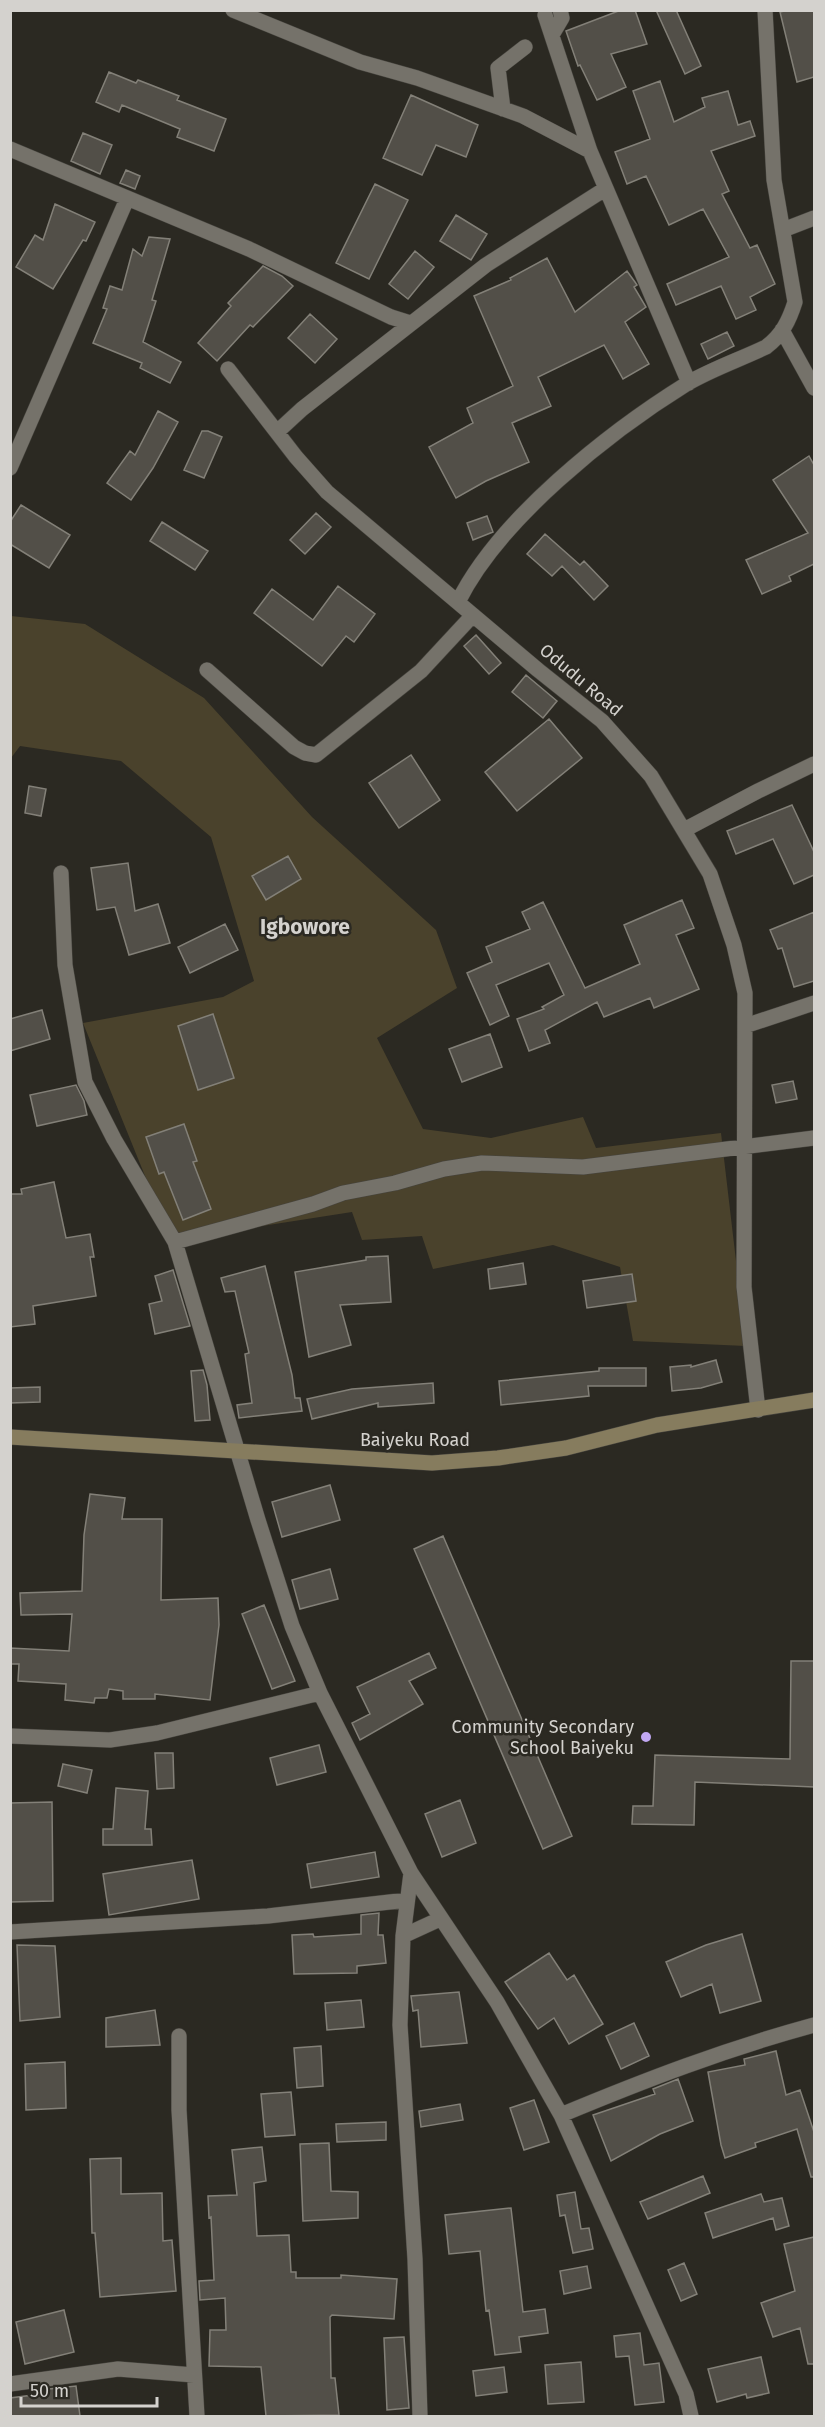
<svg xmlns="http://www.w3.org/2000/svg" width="825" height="2427" viewBox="0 0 825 2427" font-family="'Fira Sans',sans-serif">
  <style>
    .green { fill: #4a422c }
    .building { fill: #524f48; stroke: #838078; stroke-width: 1.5 }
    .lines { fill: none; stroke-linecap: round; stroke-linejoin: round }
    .street-casing { stroke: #46443e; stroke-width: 16 }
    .secondary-casing { stroke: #46443e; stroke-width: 16 }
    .street { stroke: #75726a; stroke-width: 15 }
    .secondary { stroke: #867c5e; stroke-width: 15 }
    .poi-dot { fill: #c2a8f3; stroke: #2b2922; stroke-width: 2 }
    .labels { text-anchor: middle; stroke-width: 5; stroke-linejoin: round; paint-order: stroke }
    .street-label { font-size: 18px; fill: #d4d2ce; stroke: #2b2922 }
    .poi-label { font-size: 18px; fill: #d4d2ce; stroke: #2b2922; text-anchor: end }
    .quarter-label { font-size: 21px; font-weight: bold; fill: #d4d2ce; stroke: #2b2922 }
  </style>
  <rect width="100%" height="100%" fill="#2b2922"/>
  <path class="green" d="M 11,616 L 85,624 L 204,698 L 312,817 L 436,930 L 457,988 L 377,1038 L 423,1129 L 491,1138 L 583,1117 L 596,1148 L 721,1133 L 746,1346 L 633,1341 L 620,1267 L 553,1245 L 433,1269 L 422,1236 L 362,1240 L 352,1212 L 171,1240 L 83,1023 L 223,997 L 254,981 L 211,837 L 121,761 L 20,746 L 11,758 Z"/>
  <path class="building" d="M 621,10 L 635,10 L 647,44 L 611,54 L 626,87 L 597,100 L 580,65 L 578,66 L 566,31 Z
    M 656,10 L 676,10 L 701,66 L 685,74 Z
    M 788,10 L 814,10 L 814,77 L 797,82 L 780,12 Z
    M 109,72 L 136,83 L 138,80 L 179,96 L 177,100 L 226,119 L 214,151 L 177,137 L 180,129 L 122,105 L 119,112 L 96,102 Z
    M 660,81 L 674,122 L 705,107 L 702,98 L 728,91 L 738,125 L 750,121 L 755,136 L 711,151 L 729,191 L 722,194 L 750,248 L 757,245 L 775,284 L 750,297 L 756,310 L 736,319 L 721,286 L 676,305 L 667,284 L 729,257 L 703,209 L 669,225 L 646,176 L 627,184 L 615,152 L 650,139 L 633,91 Z
    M 411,95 L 478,125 L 466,157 L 436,145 L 422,175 L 383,158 Z
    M 83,133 L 112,145 L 100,174 L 71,161 Z
    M 126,170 L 140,176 L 135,189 L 120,183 Z
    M 375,184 L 408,200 L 369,279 L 336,263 Z
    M 55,204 L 95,222 L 86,241 L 83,240 L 53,289 L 16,267 L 35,235 L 43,240 Z
    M 456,215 L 487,234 L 471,260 L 440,241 Z
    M 149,237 L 170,239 L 152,300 L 156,301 L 143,342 L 181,362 L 170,383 L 140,368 L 142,363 L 93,343 L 107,309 L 103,308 L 110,286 L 122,290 L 133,249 L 142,256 Z
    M 415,251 L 434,267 L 408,299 L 389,284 Z
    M 547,258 L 575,312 L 627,271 L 635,282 L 637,285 L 634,287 L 646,307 L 625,322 L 649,364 L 623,379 L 604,345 L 538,377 L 551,406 L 512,423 L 529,462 L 486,481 L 456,498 L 429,447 L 473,423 L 467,408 L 513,386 L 474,296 L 511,280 L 510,278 Z
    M 263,266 L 282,276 L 293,286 L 253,327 L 250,325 L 217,361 L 198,343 L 231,306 L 228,303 Z
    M 310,314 L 337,339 L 315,363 L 288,338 Z
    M 727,332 L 734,346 L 708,359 L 701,344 Z
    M 158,411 L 178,422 L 153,468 L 131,500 L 107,483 L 130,451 L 135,455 Z
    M 202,431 L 208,431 L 222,437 L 204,478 L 184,470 Z
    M 809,456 L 814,465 L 814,564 L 789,576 L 791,581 L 762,594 L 746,560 L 808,533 L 773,480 Z
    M 21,505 L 70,535 L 49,568 L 10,544 L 10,522 Z
    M 316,513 L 331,527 L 305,554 L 290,540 Z
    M 487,516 L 493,532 L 473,540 L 467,523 Z
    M 162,522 L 208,551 L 195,570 L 150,541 Z
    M 545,534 L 580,565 L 584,561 L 608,586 L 594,600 L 562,566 L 552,576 L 527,554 Z
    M 338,586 L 375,614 L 354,642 L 346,636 L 322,666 L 254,613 L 272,589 L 313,620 Z
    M 476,635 L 501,663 L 489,674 L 464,646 Z
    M 526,675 L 557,701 L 543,718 L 512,692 Z
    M 549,719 L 582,758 L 517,811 L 485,772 Z
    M 411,755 L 440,800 L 399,828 L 369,783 Z
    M 29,786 L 46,789 L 41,816 L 25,813 Z
    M 792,805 L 814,852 L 814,875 L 794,884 L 773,839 L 736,854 L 727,831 Z
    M 288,856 L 301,879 L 266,900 L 252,876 Z
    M 128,863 L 135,911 L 158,904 L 170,943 L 129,955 L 115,907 L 97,910 L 91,868 Z
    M 682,900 L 694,928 L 676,935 L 699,989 L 654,1008 L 650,998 L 604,1017 L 597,1002 L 545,1030 L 550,1043 L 529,1051 L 517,1019 L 544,1009 L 542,1007 L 564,995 L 549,963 L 496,985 L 509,1016 L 490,1025 L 467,973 L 492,962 L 486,947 L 530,929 L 522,912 L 543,902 L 585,988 L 640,964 L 624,925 Z
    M 814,912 L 814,981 L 794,987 L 782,948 L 778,949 L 770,930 Z
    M 225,924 L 238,950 L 190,973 L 178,947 Z
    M 42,1010 L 50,1039 L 10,1051 L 10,1019 Z
    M 213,1014 L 234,1078 L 198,1090 L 178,1026 Z
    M 490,1034 L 502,1067 L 462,1082 L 449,1049 Z
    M 793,1081 L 797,1099 L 776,1103 L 772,1085 Z
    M 76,1085 L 84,1101 L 87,1115 L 37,1126 L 30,1095 Z
    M 184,1124 L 197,1161 L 193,1162 L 211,1209 L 183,1220 L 164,1172 L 159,1174 L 146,1137 Z
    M 54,1182 L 66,1238 L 90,1234 L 94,1257 L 90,1257 L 96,1296 L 33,1306 L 35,1324 L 10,1327 L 10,1194 L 22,1194 L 21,1189 Z
    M 388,1256 L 391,1302 L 340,1305 L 351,1345 L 309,1357 L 295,1272 L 366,1260 L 366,1257 Z
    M 523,1263 L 526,1284 L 490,1289 L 488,1269 Z
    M 265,1266 L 292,1375 L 295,1398 L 300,1398 L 302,1411 L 239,1418 L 237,1405 L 252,1403 L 245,1354 L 249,1353 L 235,1291 L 225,1292 L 221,1278 Z
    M 173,1270 L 190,1326 L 155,1334 L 149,1304 L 162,1301 L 155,1276 Z
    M 632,1274 L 636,1301 L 587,1308 L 583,1281 Z
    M 716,1360 L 722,1382 L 701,1388 L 672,1391 L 670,1367 L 691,1365 L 691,1367 Z
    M 599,1368 L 646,1368 L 646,1386 L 588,1386 L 589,1396 L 501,1405 L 499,1381 L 599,1371 Z
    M 203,1370 L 207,1385 L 210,1420 L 195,1421 L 191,1371 Z
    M 433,1383 L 434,1403 L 378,1407 L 378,1403 L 312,1419 L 307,1399 L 352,1389 Z
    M 40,1387 L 40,1402 L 10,1403 L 10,1388 Z
    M 330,1485 L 340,1520 L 282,1537 L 272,1502 Z
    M 90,1494 L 125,1498 L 122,1519 L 162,1519 L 161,1600 L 218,1598 L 219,1625 L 210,1700 L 155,1694 L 155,1699 L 123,1699 L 123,1691 L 109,1689 L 107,1698 L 95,1698 L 94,1703 L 65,1700 L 66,1684 L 18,1681 L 19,1664 L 10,1664 L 10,1648 L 69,1651 L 72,1614 L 21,1615 L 20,1593 L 82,1591 L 84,1535 Z
    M 443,1536 L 572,1836 L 543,1849 L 414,1549 Z
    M 330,1569 L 338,1599 L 300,1609 L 292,1580 Z
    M 264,1605 L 295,1681 L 272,1689 L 242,1614 Z
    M 429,1653 L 436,1668 L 409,1681 L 423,1704 L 360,1740 L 352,1723 L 370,1714 L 357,1687 Z
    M 791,1661 L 814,1661 L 814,1787 L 695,1782 L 694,1825 L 632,1824 L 633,1806 L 653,1806 L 655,1755 L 790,1759 Z
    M 319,1745 L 326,1772 L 277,1785 L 270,1758 Z
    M 155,1753 L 173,1753 L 174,1788 L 157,1789 Z
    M 63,1764 L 92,1770 L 87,1793 L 58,1786 Z
    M 116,1788 L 148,1791 L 145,1829 L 151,1829 L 152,1845 L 103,1845 L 103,1829 L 113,1829 Z
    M 460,1800 L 476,1843 L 442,1857 L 425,1814 Z
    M 52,1802 L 53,1901 L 10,1902 L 10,1803 Z
    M 375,1852 L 379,1877 L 311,1888 L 307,1864 Z
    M 192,1860 L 199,1899 L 109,1915 L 103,1874 Z
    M 379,1913 L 378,1935 L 383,1935 L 386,1963 L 357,1966 L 357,1973 L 294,1974 L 292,1935 L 313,1934 L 314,1937 L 361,1934 L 361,1915 Z
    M 742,1934 L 761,2001 L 720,2013 L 712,1984 L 681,1997 L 666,1962 L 706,1945 Z
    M 17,1945 L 55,1946 L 60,2017 L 20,2021 Z
    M 549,1953 L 567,1980 L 574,1975 L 603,2024 L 569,2044 L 554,2018 L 538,2029 L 505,1982 Z
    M 459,1992 L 467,2043 L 421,2047 L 418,2010 L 413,2011 L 411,1996 Z
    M 361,2000 L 364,2027 L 327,2030 L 325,2003 Z
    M 155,2010 L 160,2045 L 106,2047 L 106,2018 Z
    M 634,2023 L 649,2056 L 621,2069 L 606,2036 Z
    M 321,2046 L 323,2086 L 297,2088 L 294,2048 Z
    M 776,2051 L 786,2095 L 800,2090 L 814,2132 L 814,2177 L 811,2177 L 797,2129 L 755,2143 L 756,2147 L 725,2158 L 721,2145 L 708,2072 L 745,2065 L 744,2059 Z
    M 65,2062 L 66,2108 L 26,2110 L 25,2064 Z
    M 678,2079 L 693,2121 L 660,2134 L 611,2161 L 593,2115 L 655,2094 L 653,2089 Z
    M 291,2092 L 295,2135 L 265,2137 L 261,2094 Z
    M 534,2100 L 549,2142 L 524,2150 L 510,2108 Z
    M 460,2104 L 463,2120 L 421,2127 L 419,2111 Z
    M 386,2122 L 386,2140 L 337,2142 L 336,2124 Z
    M 329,2143 L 331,2191 L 358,2192 L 358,2218 L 303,2221 L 300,2144 Z
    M 262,2147 L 266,2181 L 254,2183 L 257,2236 L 289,2235 L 291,2272 L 296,2272 L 296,2278 L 341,2278 L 341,2275 L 397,2279 L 394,2319 L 332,2315 L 330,2317 L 331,2378 L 335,2378 L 339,2415 L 266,2416 L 261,2367 L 209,2366 L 210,2330 L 226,2330 L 225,2298 L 200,2300 L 199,2281 L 214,2280 L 211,2217 L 209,2218 L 208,2196 L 237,2195 L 232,2150 Z
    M 121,2158 L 121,2194 L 162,2193 L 163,2241 L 172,2240 L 176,2291 L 100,2297 L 95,2233 L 92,2233 L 90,2159 Z
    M 703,2176 L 710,2193 L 648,2219 L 640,2202 Z
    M 575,2192 L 581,2229 L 589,2228 L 593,2249 L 573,2253 L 565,2215 L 560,2216 L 557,2195 Z
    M 761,2194 L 764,2202 L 782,2198 L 789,2226 L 776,2230 L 773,2218 L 713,2238 L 705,2213 Z
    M 511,2208 L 523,2312 L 545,2309 L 548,2333 L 519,2337 L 521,2352 L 495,2355 L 489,2310 L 486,2311 L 480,2251 L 449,2254 L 445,2215 Z
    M 814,2237 L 814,2364 L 808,2364 L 800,2328 L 773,2337 L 761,2303 L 795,2291 L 784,2244 Z
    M 684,2263 L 697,2294 L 681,2301 L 668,2270 Z
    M 587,2266 L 591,2288 L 564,2294 L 560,2271 Z
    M 64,2310 L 74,2352 L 25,2364 L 16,2322 Z
    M 640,2333 L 644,2365 L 659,2363 L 664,2402 L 635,2405 L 629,2356 L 616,2357 L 614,2336 Z
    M 404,2337 L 409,2408 L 387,2410 L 384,2338 Z
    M 761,2357 L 769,2393 L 747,2398 L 746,2394 L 717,2402 L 708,2369 Z
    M 581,2362 L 584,2402 L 548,2404 L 545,2365 Z
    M 504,2367 L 507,2392 L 476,2396 L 473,2371 Z
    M 76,2386 L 80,2416 L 10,2416 L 10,2398 L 49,2393 L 49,2389 Z"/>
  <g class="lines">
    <g class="street-casing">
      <path id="street" d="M 233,10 L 360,62 L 417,78 L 523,116 L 590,151
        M 545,15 L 590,151 L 689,383
        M 552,35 L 562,18 L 560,10
        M 503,109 L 498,68 L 525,47
        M 10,149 L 249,249 L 391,317 L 410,323
        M 783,230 L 814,218
        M 782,330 L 814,388
        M 228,369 L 296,457 L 327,492 L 538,670 L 602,721 L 651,776 L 710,874 L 734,945 L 745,993 L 744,1287 L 758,1410
        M 277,432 L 302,409 L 486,265 L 605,189
        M 10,468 L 127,199
        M 458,602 C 499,519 609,432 688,383 C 712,369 741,359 766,347 C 782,335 789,321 795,302 L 774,180 L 765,10
        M 207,670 L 294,747 L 305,753 L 316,755 L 421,671 L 473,615
        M 684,830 L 758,791 L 814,764
        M 61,873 L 65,965 L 85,1082 L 114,1139 L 175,1242 L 258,1520 L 292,1626 L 320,1693 L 411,1873 L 497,2002 L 561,2115 L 686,2394 L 691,2416
        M 745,1026 L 814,1003
        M 175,1242 L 313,1204 L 343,1193 L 395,1183 L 444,1169 L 482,1163 L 583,1167 L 814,1138
        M 10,1736 L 110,1740 L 157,1733 L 320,1693
        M 411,1873 L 403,1936 L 400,2025 L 415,2259 L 420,2416
        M 10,1932 L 268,1916 L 407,1900
        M 403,1936 L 440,1919
        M 179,2036 L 179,2110 L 197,2416
        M 561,2115 C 645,2080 726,2049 814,2025
        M 10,2384 L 118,2369 L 194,2375"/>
    </g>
    <g class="secondary-casing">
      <path id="secondary" d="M 10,1437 L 432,1463 L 498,1458 L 566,1448 L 657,1425 L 814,1400"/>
    </g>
    <use href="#street" class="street"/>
    <use href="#secondary" class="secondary"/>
  </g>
  <circle class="poi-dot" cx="646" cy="1737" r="6"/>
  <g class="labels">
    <g class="street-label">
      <text transform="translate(581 680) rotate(40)" y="6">Odudu Road</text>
      <text x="415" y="1446">Baiyeku Road</text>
    </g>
    <g class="poi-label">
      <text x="634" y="1733">Community Secondary<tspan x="634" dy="21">School Baiyeku</tspan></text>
    </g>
    <g class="quarter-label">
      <text x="305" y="934">Igbowore</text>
    </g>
  </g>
  <rect width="825" height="2427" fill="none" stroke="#d4d2ce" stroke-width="24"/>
  <path d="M21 2397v9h136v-9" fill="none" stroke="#d4d2ce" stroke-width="3"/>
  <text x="30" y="2397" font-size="18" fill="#d4d2ce" stroke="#2b2922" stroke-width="4.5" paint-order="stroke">50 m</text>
</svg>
